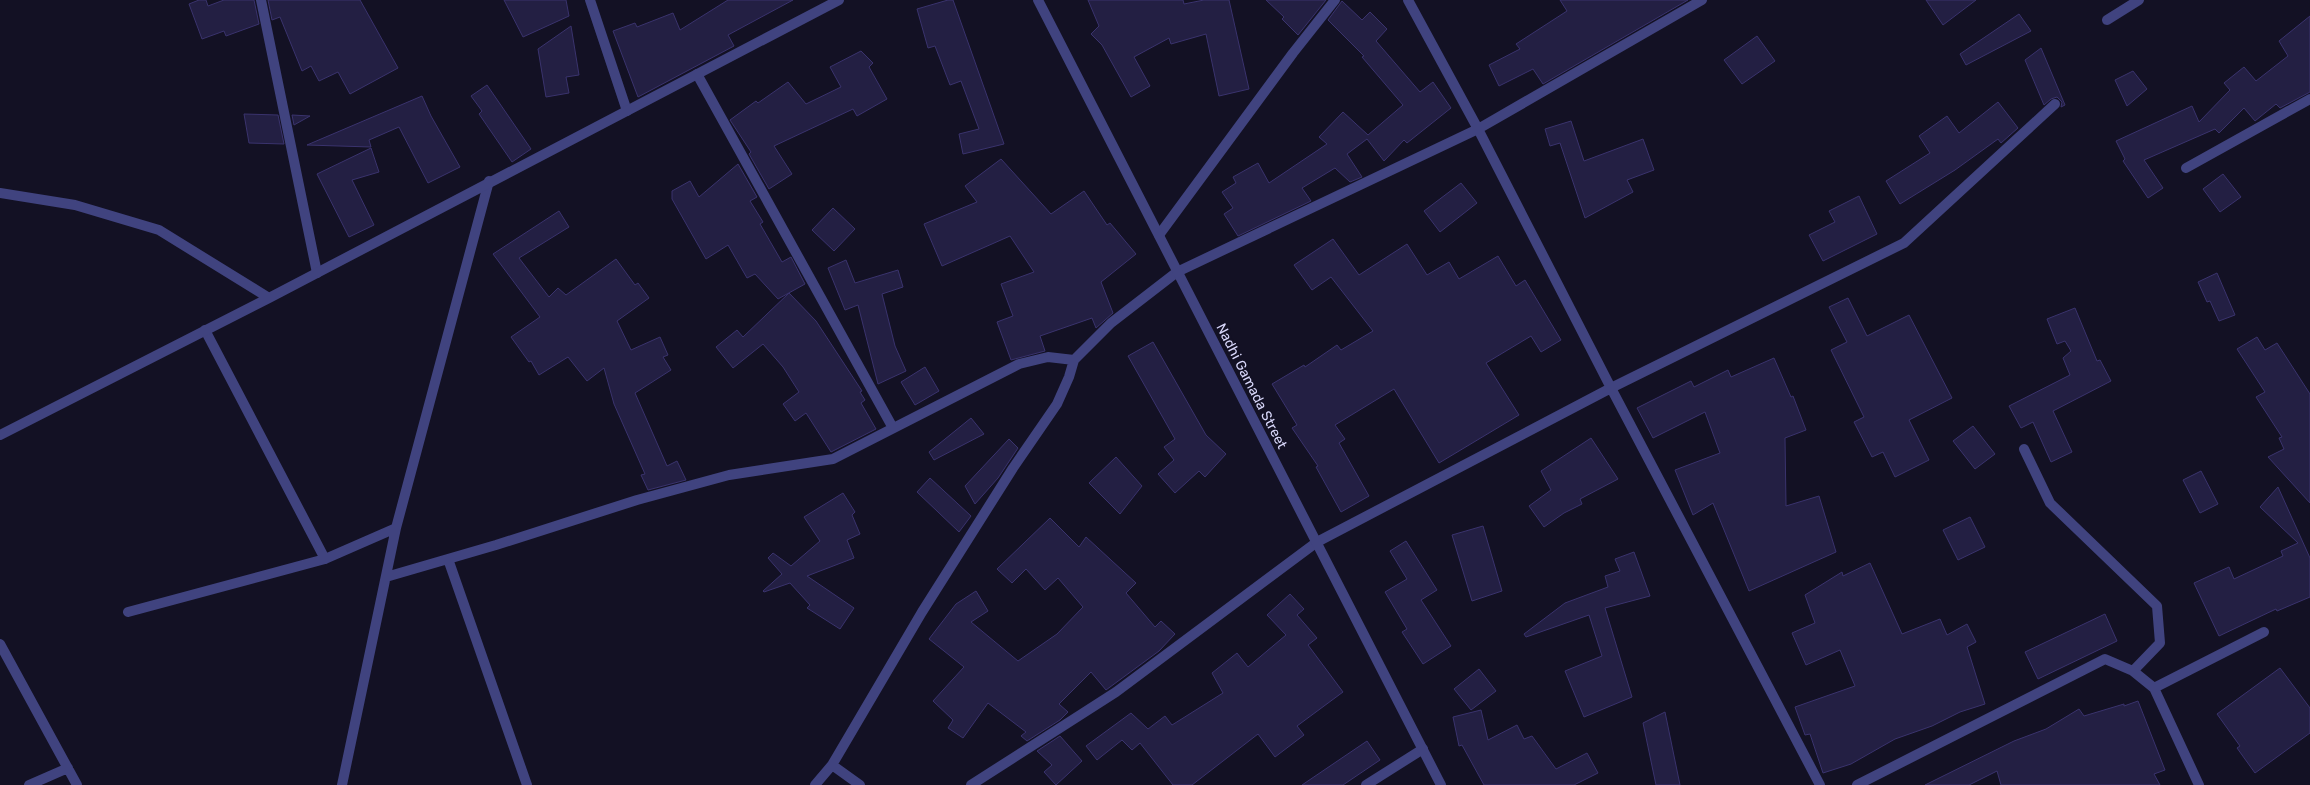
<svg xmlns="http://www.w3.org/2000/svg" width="2310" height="785" viewBox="0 0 2310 785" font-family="Rubik,sans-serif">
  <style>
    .building { fill: #231f43; stroke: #3a336d }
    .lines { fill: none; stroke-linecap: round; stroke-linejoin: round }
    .minor { stroke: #40437f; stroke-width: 10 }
    .tertiary { stroke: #40437f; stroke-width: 10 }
    .labels { text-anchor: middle; stroke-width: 4; stroke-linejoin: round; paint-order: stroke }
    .street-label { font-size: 14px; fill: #d9d8fb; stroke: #131124 }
  </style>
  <rect width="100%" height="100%" fill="#131124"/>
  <path class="building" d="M 199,0 L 206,0 L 208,6 L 224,0 L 254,0 L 259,24 L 226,36 L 224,31 L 202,39 L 189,4 Z
    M 268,0 L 360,0 L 398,68 L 350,94 L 338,72 L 319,81 L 311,66 L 302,71 L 280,17 L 272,20 Z
    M 504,0 L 566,0 L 569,16 L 523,37 Z
    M 728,0 L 793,0 L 728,35 L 734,46 L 638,97 L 613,31 L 635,23 L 637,27 L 673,13 L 680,30 Z
    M 948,0 L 953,0 L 1004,144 L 963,154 L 959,134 L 979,129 L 961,81 L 950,85 L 935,46 L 928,48 L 917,9 Z
    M 1088,0 L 1183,0 L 1184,4 L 1204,0 L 1229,0 L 1249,89 L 1219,96 L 1206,34 L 1171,44 L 1169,38 L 1134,57 L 1150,86 L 1131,97 L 1102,45 L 1091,34 L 1099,26 Z
    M 1266,0 L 1326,0 L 1298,35 L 1282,19 L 1284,17 Z
    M 1560,0 L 1688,0 L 1543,84 L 1533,69 L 1499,86 L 1489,65 L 1520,49 L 1516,44 L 1567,11 Z
    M 1926,0 L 1976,0 L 1943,25 Z
    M 1342,1 L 1362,20 L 1370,12 L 1387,29 L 1376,41 L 1420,92 L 1433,82 L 1451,108 L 1407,143 L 1404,140 L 1384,161 L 1367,139 L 1347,154 L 1362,177 L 1350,182 L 1335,168 L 1302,188 L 1311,201 L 1238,236 L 1224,214 L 1233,208 L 1222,192 L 1236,183 L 1233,177 L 1258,163 L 1269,183 L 1327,144 L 1319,137 L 1343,112 L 1368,135 L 1403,105 L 1362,57 L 1364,56 L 1328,20 Z
    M 2019,14 L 2031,31 L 1966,65 L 1960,54 Z
    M 2310,16 L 2310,92 L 2280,108 L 2276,104 L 2255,121 L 2244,108 L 2219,133 L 2215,129 L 2144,160 L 2163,188 L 2148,198 L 2123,161 L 2125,159 L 2116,141 L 2192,106 L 2199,122 L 2230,90 L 2224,83 L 2244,67 L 2256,81 L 2288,56 L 2279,41 Z
    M 571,26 L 579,75 L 566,77 L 569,93 L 546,97 L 538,49 Z
    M 1757,36 L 1775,61 L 1742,84 L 1724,60 Z
    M 2041,48 L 2065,105 L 2061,107 L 2062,102 L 2057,97 L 2051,99 L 2044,105 L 2025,60 Z
    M 861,51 L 873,63 L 869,67 L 887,99 L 857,116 L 853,109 L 774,146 L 792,174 L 769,189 L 749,154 L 751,152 L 730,120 L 756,101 L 758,103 L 788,82 L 806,104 L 841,87 L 830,67 Z
    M 2133,71 L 2147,89 L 2127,106 L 2115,80 Z
    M 487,85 L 531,149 L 512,162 L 479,114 L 482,111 L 471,96 Z
    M 422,96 L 431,116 L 460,167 L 428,183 L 399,127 L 369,140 L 371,147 L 307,145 Z
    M 1998,102 L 2018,128 L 2001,143 L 1998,139 L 1955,170 L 1900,204 L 1886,181 L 1930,153 L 1919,136 L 1947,116 L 1959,133 Z
    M 244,114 L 278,115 L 284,144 L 249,143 Z
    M 292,115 L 310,116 L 294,125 Z
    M 1571,121 L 1584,161 L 1643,139 L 1654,170 L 1627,180 L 1633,192 L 1585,218 L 1560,143 L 1550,146 L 1545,129 Z
    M 371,148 L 379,172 L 352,180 L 374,225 L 349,237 L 317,174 Z
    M 1001,159 L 1051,214 L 1084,191 L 1107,225 L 1110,223 L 1136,254 L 1101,282 L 1113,313 L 1096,328 L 1092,318 L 1040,336 L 1045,351 L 1011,360 L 997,322 L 1013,316 L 1001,284 L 1034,272 L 1010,236 L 942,266 L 924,224 L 977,202 L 965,186 Z
    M 738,164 L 757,197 L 750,201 L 763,222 L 760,224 L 782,262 L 791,257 L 805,284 L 778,299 L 755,274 L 747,278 L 728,245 L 706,259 L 672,199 L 672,191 L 690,181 L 699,197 Z
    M 2223,174 L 2241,197 L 2220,212 L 2203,189 Z
    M 1461,183 L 1477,203 L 1440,232 L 1424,211 Z
    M 1859,196 L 1877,234 L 1823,261 L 1809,235 L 1835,222 L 1829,211 Z
    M 833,208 L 855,229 L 834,251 L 812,230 Z
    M 559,211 L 569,227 L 519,258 L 549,297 L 558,288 L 566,295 L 616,259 L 635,285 L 638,283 L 649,298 L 617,321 L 631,350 L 660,337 L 668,355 L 663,357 L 671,370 L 635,393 L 667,466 L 677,461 L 686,480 L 648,490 L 641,475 L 645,474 L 614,404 L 604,368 L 587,381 L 568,357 L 539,375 L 531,361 L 529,362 L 511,337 L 540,317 L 493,254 Z
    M 1333,239 L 1359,275 L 1407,244 L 1427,275 L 1449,262 L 1459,279 L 1498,256 L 1516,286 L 1525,280 L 1561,340 L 1541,352 L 1531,336 L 1486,363 L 1519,415 L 1439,463 L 1394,389 L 1335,425 L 1345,439 L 1339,443 L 1369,496 L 1341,512 L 1316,467 L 1318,466 L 1292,428 L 1297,425 L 1272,384 L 1304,365 L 1305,367 L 1337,345 L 1341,350 L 1373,331 L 1331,277 L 1312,290 L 1294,265 Z
    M 846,260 L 855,283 L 898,270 L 903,287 L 882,294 L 895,346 L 906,371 L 878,384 L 858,305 L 845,310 L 828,268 Z
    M 2217,273 L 2235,315 L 2219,321 L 2210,301 L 2207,302 L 2198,282 Z
    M 789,293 L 816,321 L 862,391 L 860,392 L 865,400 L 861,403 L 876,429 L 831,452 L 806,413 L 795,421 L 783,404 L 799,392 L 783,367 L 763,344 L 733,368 L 716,347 L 737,330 L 743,337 Z
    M 1848,298 L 1867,336 L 1909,315 L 1952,398 L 1909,420 L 1929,460 L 1895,477 L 1883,452 L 1872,457 L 1854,422 L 1864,417 L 1831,350 L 1847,342 L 1829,307 Z
    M 2075,308 L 2097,361 L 2100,360 L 2111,381 L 2053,411 L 2072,452 L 2051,462 L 2033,422 L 2021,428 L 2009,406 L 2070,375 L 2063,358 L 2071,351 L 2065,341 L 2057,344 L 2047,319 Z
    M 2257,337 L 2265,350 L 2277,343 L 2310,394 L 2310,503 L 2268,457 L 2284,449 L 2279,438 L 2282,437 L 2256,397 L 2265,392 L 2237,349 Z
    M 1153,342 L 1206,435 L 1226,454 L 1205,477 L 1199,471 L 1175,493 L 1158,474 L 1174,460 L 1164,447 L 1175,439 L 1128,356 Z
    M 1774,358 L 1791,397 L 1793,396 L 1806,430 L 1785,438 L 1786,506 L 1819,496 L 1836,552 L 1749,591 L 1713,503 L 1693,515 L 1675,470 L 1720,453 L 1705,412 L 1653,438 L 1637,408 L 1691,381 L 1694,387 L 1728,370 L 1731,377 Z
    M 925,367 L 939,391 L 915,405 L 901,382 Z
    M 971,418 L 984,434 L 934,460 L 929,452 Z
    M 1973,426 L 1995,454 L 1975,469 L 1953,441 Z
    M 1591,438 L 1618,479 L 1580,499 L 1582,504 L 1564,513 L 1544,527 L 1529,506 L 1551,490 L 1541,471 Z
    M 1009,439 L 1018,448 L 998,478 L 975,504 L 965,486 Z
    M 1116,457 L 1142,486 L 1120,514 L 1089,483 Z
    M 2201,471 L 2218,504 L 2200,513 L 2183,480 Z
    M 930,478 L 971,516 L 959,532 L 917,492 Z
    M 2278,487 L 2310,558 L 2310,597 L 2277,611 L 2276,609 L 2219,636 L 2194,583 L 2229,567 L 2234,579 L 2283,556 L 2281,551 L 2298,543 L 2260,507 Z
    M 843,493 L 855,512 L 852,515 L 860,534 L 847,540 L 854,558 L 807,576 L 854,608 L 840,629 L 807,608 L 810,605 L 790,583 L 764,592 L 763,591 L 782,574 L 768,558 L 773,553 L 791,566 L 820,541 L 804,517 Z
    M 1970,517 L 1985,547 L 1958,560 L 1943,530 Z
    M 1050,518 L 1079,547 L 1086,537 L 1136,583 L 1126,593 L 1155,627 L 1161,621 L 1175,634 L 1159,651 L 1106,690 L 1091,672 L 1059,704 L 1068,712 L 1060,720 L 1027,741 L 1021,736 L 1026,732 L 988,703 L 963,738 L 948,728 L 953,720 L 933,701 L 964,667 L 929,639 L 956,604 L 976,591 L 988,611 L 971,622 L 1018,661 L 1057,634 L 1083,607 L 1058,578 L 1045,590 L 1026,569 L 1012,583 L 997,569 Z
    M 1483,526 L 1502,591 L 1472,601 L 1452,535 Z
    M 1406,541 L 1437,590 L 1421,600 L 1451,646 L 1423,664 L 1402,632 L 1407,629 L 1385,592 L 1407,579 L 1390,551 Z
    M 1634,552 L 1650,596 L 1605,608 L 1632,697 L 1584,717 L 1565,671 L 1602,656 L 1589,615 L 1526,637 L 1524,634 L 1565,603 L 1608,587 L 1605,576 L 1620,571 L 1615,559 Z
    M 1870,563 L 1902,634 L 1940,619 L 1947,635 L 1967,624 L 1976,642 L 1967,647 L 1985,704 L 1960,712 L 1932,726 L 1895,739 L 1851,764 L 1823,773 L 1810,734 L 1805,735 L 1795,707 L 1855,686 L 1840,650 L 1806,665 L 1792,633 L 1815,623 L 1805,595 L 1842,572 L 1843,576 Z
    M 1290,594 L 1304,609 L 1297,615 L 1317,638 L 1308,645 L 1343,692 L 1297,726 L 1304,735 L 1275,757 L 1258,734 L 1192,785 L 1173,785 L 1140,743 L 1132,750 L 1122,740 L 1097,760 L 1086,746 L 1131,713 L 1148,729 L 1165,716 L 1172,725 L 1223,693 L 1212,673 L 1237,653 L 1248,667 L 1286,635 L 1267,615 Z
    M 2105,614 L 2117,641 L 2038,679 L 2025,652 Z
    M 2280,668 L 2310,708 L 2310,733 L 2255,773 L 2237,748 L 2240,746 L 2217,714 Z
    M 1479,669 L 1496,691 L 1471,710 L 1454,689 Z
    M 2138,701 L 2165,770 L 2154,774 L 2160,785 L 2001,785 L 1997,771 L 1969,785 L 1925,785 L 2014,741 L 2046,729 L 2079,709 L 2084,716 L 2124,704 L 2124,706 Z
    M 1481,710 L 1488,740 L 1517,725 L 1524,739 L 1532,736 L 1556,769 L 1587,753 L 1598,773 L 1574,785 L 1484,785 L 1462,745 L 1459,746 L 1453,717 Z
    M 1665,712 L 1680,785 L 1656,785 L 1643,723 Z
    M 1060,736 L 1082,761 L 1056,785 L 1044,772 L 1052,765 L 1037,751 Z
    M 1367,741 L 1380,760 L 1343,785 L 1302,785 Z"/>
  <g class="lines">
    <path class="minor" d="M 261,0 L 317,273
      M 590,0 L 627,111
      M 1408,0 L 1478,129 L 1611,388 L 1820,785
      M 2107,20 L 2139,0
      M 697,74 L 893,428
      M 2186,168 L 2310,99
      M 1159,235 L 1293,53 L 1335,0
      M 205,330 L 325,559
      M 2024,449 L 2050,503 L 2157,606 L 2160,643 L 2133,671
      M 448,559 L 527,785
      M 386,577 L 496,545 L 637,500 L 729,475 L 833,459 L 1019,364 L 1048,357 L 1074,360
      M 128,612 L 325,559 L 396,528
      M 0,644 L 77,785
      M 2154,688 L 2264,632
      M 832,765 L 860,785
      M 29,785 L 68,768
      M 342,785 L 396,528 L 489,181
      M 815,785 L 832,765 L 922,612 L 1013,468 L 1057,404 L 1069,377 L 1074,360 L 1111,323 L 1177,272 L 1478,129 L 1702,0
      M 971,785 L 1116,692 L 1317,542 L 1611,388 L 1904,243 L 2055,104
      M 1366,785 L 1423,749
      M 1857,785 L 2105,659 L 2133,671 L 2154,688 L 2199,785"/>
    <path class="tertiary" d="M 1038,0 L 1441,785
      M 0,193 L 75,205 L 159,230 L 269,298
      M 0,435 L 269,298 L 839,0"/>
  </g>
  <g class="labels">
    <g class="street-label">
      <text transform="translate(1252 386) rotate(63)" y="5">Nadhi Gamada Street</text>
    </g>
  </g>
</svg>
